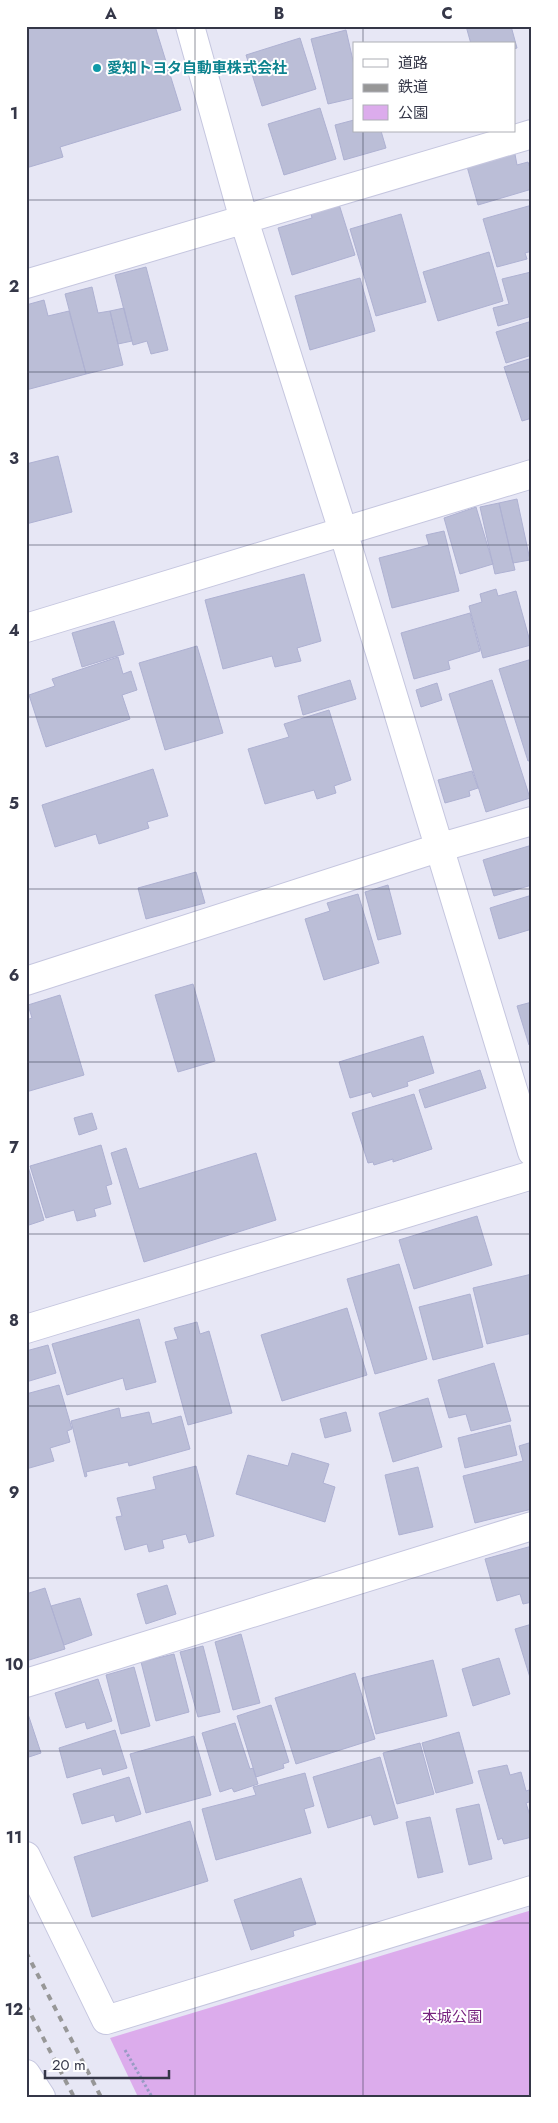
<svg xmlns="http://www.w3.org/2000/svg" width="558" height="2123" viewBox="0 0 558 2123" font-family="Jost,'Noto Sans JP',sans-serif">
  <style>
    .green { fill: #dcacec }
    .building { fill: #bbbed7; stroke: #aeb1d2 }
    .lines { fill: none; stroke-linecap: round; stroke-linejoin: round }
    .minor-casing { stroke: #c5c6df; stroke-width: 30 }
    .path { stroke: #999bc4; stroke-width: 3; stroke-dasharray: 2.5 2.5; stroke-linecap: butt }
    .minor { stroke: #fff; stroke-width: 28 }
    .rail { stroke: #979797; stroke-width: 4; stroke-dasharray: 6 6; stroke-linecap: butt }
    .grid { fill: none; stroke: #353748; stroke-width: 1; stroke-opacity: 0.55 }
    .culture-dot { fill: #0f9aa8; stroke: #fff; stroke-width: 2 }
    .labels { text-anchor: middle; stroke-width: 4; stroke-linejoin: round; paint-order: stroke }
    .culture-label { font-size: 15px; font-weight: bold; fill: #0d838f; stroke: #fff; text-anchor: start }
    .park-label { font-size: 15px; fill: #77237f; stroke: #fff }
    .neatline { fill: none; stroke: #353748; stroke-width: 2 }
    .grid-label { font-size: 16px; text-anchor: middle; font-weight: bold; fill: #353748 }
  </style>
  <rect width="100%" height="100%" fill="#e7e7f5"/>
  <path class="green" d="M 532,1910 L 532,2097 L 138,2097 L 110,2038 Z"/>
  <path class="building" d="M 26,26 L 155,26 L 181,110 L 60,147 L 63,157 L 26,168 Z
    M 466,26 L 511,26 L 517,48 L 514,49 L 514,44 L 471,44 Z
    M 346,30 L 354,65 L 354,98 L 328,104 L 311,39 Z
    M 300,38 L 316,89 L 262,106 L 246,55 Z
    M 320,108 L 336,159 L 284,175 L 268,124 Z
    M 354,120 L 354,131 L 381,131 L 386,148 L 344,160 L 335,125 Z
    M 514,149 L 517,165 L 528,162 L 532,174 L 532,189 L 478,205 L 466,163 Z
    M 338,201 L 355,255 L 292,275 L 278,228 L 312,218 L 310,209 Z
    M 532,205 L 532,251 L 525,253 L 527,259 L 497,267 L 483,219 Z
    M 401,214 L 426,302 L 376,316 L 350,229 Z
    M 489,252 L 503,301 L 438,321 L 423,272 Z
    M 146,267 L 168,350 L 151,354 L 147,341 L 133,345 L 115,275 Z
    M 531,272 L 532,316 L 498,326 L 493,308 L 509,304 L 502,279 Z
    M 360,278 L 375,331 L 310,350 L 295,296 Z
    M 92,287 L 98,313 L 110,311 L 123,365 L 86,374 L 65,294 Z
    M 44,300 L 48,316 L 69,311 L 86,374 L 26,390 L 26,305 Z
    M 124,308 L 132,341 L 118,344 L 110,311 Z
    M 532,321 L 532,355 L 506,363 L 496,332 Z
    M 532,358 L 532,418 L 522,421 L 504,367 Z
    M 58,456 L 72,512 L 26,524 L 26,464 Z
    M 517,499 L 530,560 L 513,563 L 499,503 Z
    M 499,503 L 515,570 L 495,574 L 480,507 Z
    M 476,507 L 493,564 L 460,574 L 444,518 Z
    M 444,531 L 459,591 L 392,608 L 379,558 L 429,545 L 426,535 Z
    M 304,574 L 321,641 L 297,648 L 301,661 L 275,667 L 272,656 L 223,669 L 205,600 Z
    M 496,589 L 498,596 L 516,591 L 531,645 L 483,658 L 469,606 L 482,602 L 480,594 Z
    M 470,613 L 480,651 L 448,661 L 450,669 L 414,679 L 401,633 Z
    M 114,621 L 124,654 L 82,667 L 72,633 Z
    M 197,646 L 223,733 L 165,750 L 139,663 Z
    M 118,657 L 123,674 L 131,671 L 137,690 L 122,695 L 130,719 L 46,747 L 29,695 L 55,686 L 52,679 Z
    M 532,659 L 532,760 L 528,761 L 499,669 Z
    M 350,680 L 356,699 L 303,715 L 298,696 Z
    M 492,680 L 530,798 L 486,812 L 449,694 Z
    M 437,683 L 442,700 L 421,707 L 416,690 Z
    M 329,710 L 351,780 L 334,786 L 336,793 L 317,799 L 314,790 L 265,804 L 248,749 L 289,737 L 284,724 Z
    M 153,769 L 168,816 L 147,822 L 149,828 L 99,844 L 96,834 L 55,847 L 42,805 Z
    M 472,771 L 478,788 L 469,791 L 470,796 L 445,803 L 438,780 Z
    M 532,845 L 532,885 L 494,896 L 483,860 Z
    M 196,872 L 205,903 L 146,919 L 138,888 Z
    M 388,885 L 401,934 L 378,940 L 365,892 Z
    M 358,894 L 379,963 L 324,980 L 305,919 L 330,911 L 327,903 Z
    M 532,895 L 532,929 L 499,939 L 490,908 Z
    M 193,984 L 215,1061 L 178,1072 L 155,995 Z
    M 60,995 L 84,1075 L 26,1092 L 26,1020 L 32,1018 L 28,1005 Z
    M 532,1002 L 532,1044 L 529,1045 L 517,1006 Z
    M 423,1036 L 434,1073 L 407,1082 L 408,1086 L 373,1097 L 371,1092 L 350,1098 L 339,1062 Z
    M 480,1070 L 486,1088 L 425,1108 L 419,1090 Z
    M 414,1094 L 432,1149 L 393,1162 L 393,1159 L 374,1165 L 373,1162 L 368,1163 L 352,1113 Z
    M 92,1113 L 97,1129 L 79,1135 L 74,1118 Z
    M 101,1145 L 112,1184 L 106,1186 L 111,1204 L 94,1209 L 96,1216 L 77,1221 L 74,1210 L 46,1218 L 30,1166 Z
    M 126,1148 L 139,1189 L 256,1153 L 276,1220 L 144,1262 L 111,1153 Z
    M 26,1160 L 44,1220 L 26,1226 Z
    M 477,1216 L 492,1265 L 414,1289 L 399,1240 Z
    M 399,1264 L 427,1359 L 375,1374 L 347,1279 Z
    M 532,1274 L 532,1333 L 487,1344 L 473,1288 Z
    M 470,1294 L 483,1347 L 433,1360 L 419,1307 Z
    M 347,1308 L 367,1375 L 282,1401 L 261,1335 Z
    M 139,1319 L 156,1382 L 126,1390 L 123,1378 L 67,1395 L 52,1344 Z
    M 197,1322 L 200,1334 L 209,1331 L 232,1413 L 188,1425 L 165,1342 L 178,1339 L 174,1328 Z
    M 48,1345 L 56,1373 L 26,1382 L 26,1351 Z
    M 494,1363 L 511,1421 L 471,1431 L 466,1414 L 449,1418 L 438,1380 Z
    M 59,1385 L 72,1429 L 67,1431 L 70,1442 L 50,1448 L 54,1461 L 26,1469 L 26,1394 Z
    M 428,1398 L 442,1447 L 393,1462 L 379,1413 Z
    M 119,1408 L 121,1418 L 149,1412 L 152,1424 L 181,1416 L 190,1449 L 129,1466 L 128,1462 L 86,1472 L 87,1476 L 85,1477 L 71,1421 Z
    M 346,1412 L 351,1431 L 325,1438 L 320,1419 Z
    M 510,1425 L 517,1455 L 465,1468 L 458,1438 Z
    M 532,1442 L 532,1509 L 475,1523 L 463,1476 L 523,1461 L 519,1446 Z
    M 292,1453 L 329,1464 L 323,1483 L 335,1487 L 325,1522 L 236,1494 L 248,1455 L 288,1466 Z
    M 196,1466 L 214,1536 L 189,1543 L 186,1534 L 162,1540 L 164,1548 L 149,1552 L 147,1544 L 125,1550 L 116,1517 L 122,1516 L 117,1498 L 156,1489 L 153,1477 Z
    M 418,1467 L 433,1527 L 399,1535 L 385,1475 Z
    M 532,1546 L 532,1602 L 523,1604 L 520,1594 L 497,1601 L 485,1559 Z
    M 167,1585 L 176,1614 L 146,1624 L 137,1594 Z
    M 45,1588 L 65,1649 L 26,1661 L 26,1594 Z
    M 80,1598 L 92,1635 L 64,1645 L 51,1606 Z
    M 532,1624 L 532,1684 L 515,1629 Z
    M 241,1634 L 260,1703 L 233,1710 L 215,1642 Z
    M 203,1646 L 220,1712 L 198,1717 L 180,1652 Z
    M 174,1654 L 189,1712 L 156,1721 L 141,1662 Z
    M 499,1658 L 510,1694 L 473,1706 L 462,1669 Z
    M 433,1660 L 447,1716 L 376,1734 L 362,1678 Z
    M 134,1667 L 150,1726 L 121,1734 L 106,1675 Z
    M 355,1673 L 375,1739 L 296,1764 L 275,1698 Z
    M 98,1679 L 112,1721 L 87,1729 L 85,1722 L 66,1728 L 55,1693 Z
    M 271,1705 L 289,1762 L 283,1764 L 284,1768 L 256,1777 L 237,1716 Z
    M 26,1708 L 41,1753 L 26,1758 Z
    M 235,1723 L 250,1769 L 253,1768 L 258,1784 L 234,1792 L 232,1788 L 220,1792 L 202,1733 Z
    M 115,1730 L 127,1768 L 103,1775 L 101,1768 L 67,1778 L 59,1748 Z
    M 459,1732 L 473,1783 L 436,1793 L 422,1743 Z
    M 194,1736 L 211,1795 L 146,1813 L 130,1754 Z
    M 420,1743 L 434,1794 L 397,1804 L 383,1753 Z
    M 380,1757 L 398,1818 L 374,1825 L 371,1815 L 328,1828 L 313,1777 Z
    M 507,1765 L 510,1775 L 521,1772 L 526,1791 L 532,1789 L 532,1801 L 526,1803 L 532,1822 L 532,1837 L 504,1844 L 502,1838 L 498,1840 L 478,1771 Z
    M 305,1773 L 314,1806 L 304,1809 L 311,1833 L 216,1860 L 202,1809 L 256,1795 L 253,1787 Z
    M 129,1777 L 141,1814 L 116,1822 L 114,1815 L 82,1824 L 73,1794 Z
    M 479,1804 L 492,1859 L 469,1865 L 456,1809 Z
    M 430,1817 L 443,1872 L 418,1878 L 406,1822 Z
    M 190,1821 L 208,1881 L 92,1917 L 74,1857 Z
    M 301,1878 L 316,1924 L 293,1931 L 294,1936 L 251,1950 L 234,1900 Z"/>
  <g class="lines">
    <g class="minor-casing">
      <path id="minor" d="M 190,26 L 244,220 L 343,531 L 532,1152
        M 26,284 L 532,134
        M 26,628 L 532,474
        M 26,981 L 438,848 L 532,821
        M 26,1329 L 532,1175
        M 26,1683 L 532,1526
        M 26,1856 L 106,2020 L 532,1890
        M 26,2074 L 41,2097"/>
    </g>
    <path class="path" d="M 125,2050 L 152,2097"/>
    <use href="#minor" class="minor"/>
    <path class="rail" d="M 26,1952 L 101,2097
      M 26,2005 L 74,2097"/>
  </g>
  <path class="grid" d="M 195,26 L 195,2097M 363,26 L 363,44M 363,131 L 363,2097M 26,200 L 532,200M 26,372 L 532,372M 26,545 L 532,545M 26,717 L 532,717M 26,889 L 532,889M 26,1062 L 532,1062M 26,1234 L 532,1234M 26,1406 L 532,1406M 26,1578 L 532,1578M 26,1751 L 532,1751M 26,1923 L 532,1923"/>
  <circle class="culture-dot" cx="97" cy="68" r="5"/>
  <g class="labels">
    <g class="culture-label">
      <text x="107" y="73">愛知トヨタ自動車株式会社</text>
    </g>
    <g class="park-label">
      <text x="452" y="2022">本城公園</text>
    </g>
  </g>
  <rect width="558" height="2123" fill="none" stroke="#ffffff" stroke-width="55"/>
  <rect x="353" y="42" width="162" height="90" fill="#ffffff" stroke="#aeafb6"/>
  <rect x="363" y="59" width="25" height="8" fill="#ffffff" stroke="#aeafb6"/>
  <text x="398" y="68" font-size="15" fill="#353748">道路</text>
  <rect x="363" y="84" width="25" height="8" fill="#979797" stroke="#aeafb6"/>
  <text x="398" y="92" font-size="15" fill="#353748">鉄道</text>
  <rect x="363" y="105" width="25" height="15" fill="#dcacec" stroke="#aeafb6"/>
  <text x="398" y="118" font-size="15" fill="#353748">公園</text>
  <path d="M45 2070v8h124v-8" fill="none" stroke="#353748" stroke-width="2.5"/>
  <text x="52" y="2070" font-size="15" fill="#353748" stroke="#ffffff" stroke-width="4" paint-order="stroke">20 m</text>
  <rect x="28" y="28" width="502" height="2068" class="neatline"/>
  <g class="grid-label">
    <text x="111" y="19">A</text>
    <text x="279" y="19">B</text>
    <text x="447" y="19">C</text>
    <text x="14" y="119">1</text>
    <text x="14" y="292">2</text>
    <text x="14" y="464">3</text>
    <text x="14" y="636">4</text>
    <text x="14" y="809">5</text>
    <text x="14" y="981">6</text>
    <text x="14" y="1153">7</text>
    <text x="14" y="1326">8</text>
    <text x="14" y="1498">9</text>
    <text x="14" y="1670">10</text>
    <text x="14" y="1843">11</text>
    <text x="14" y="2015">12</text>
  </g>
</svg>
